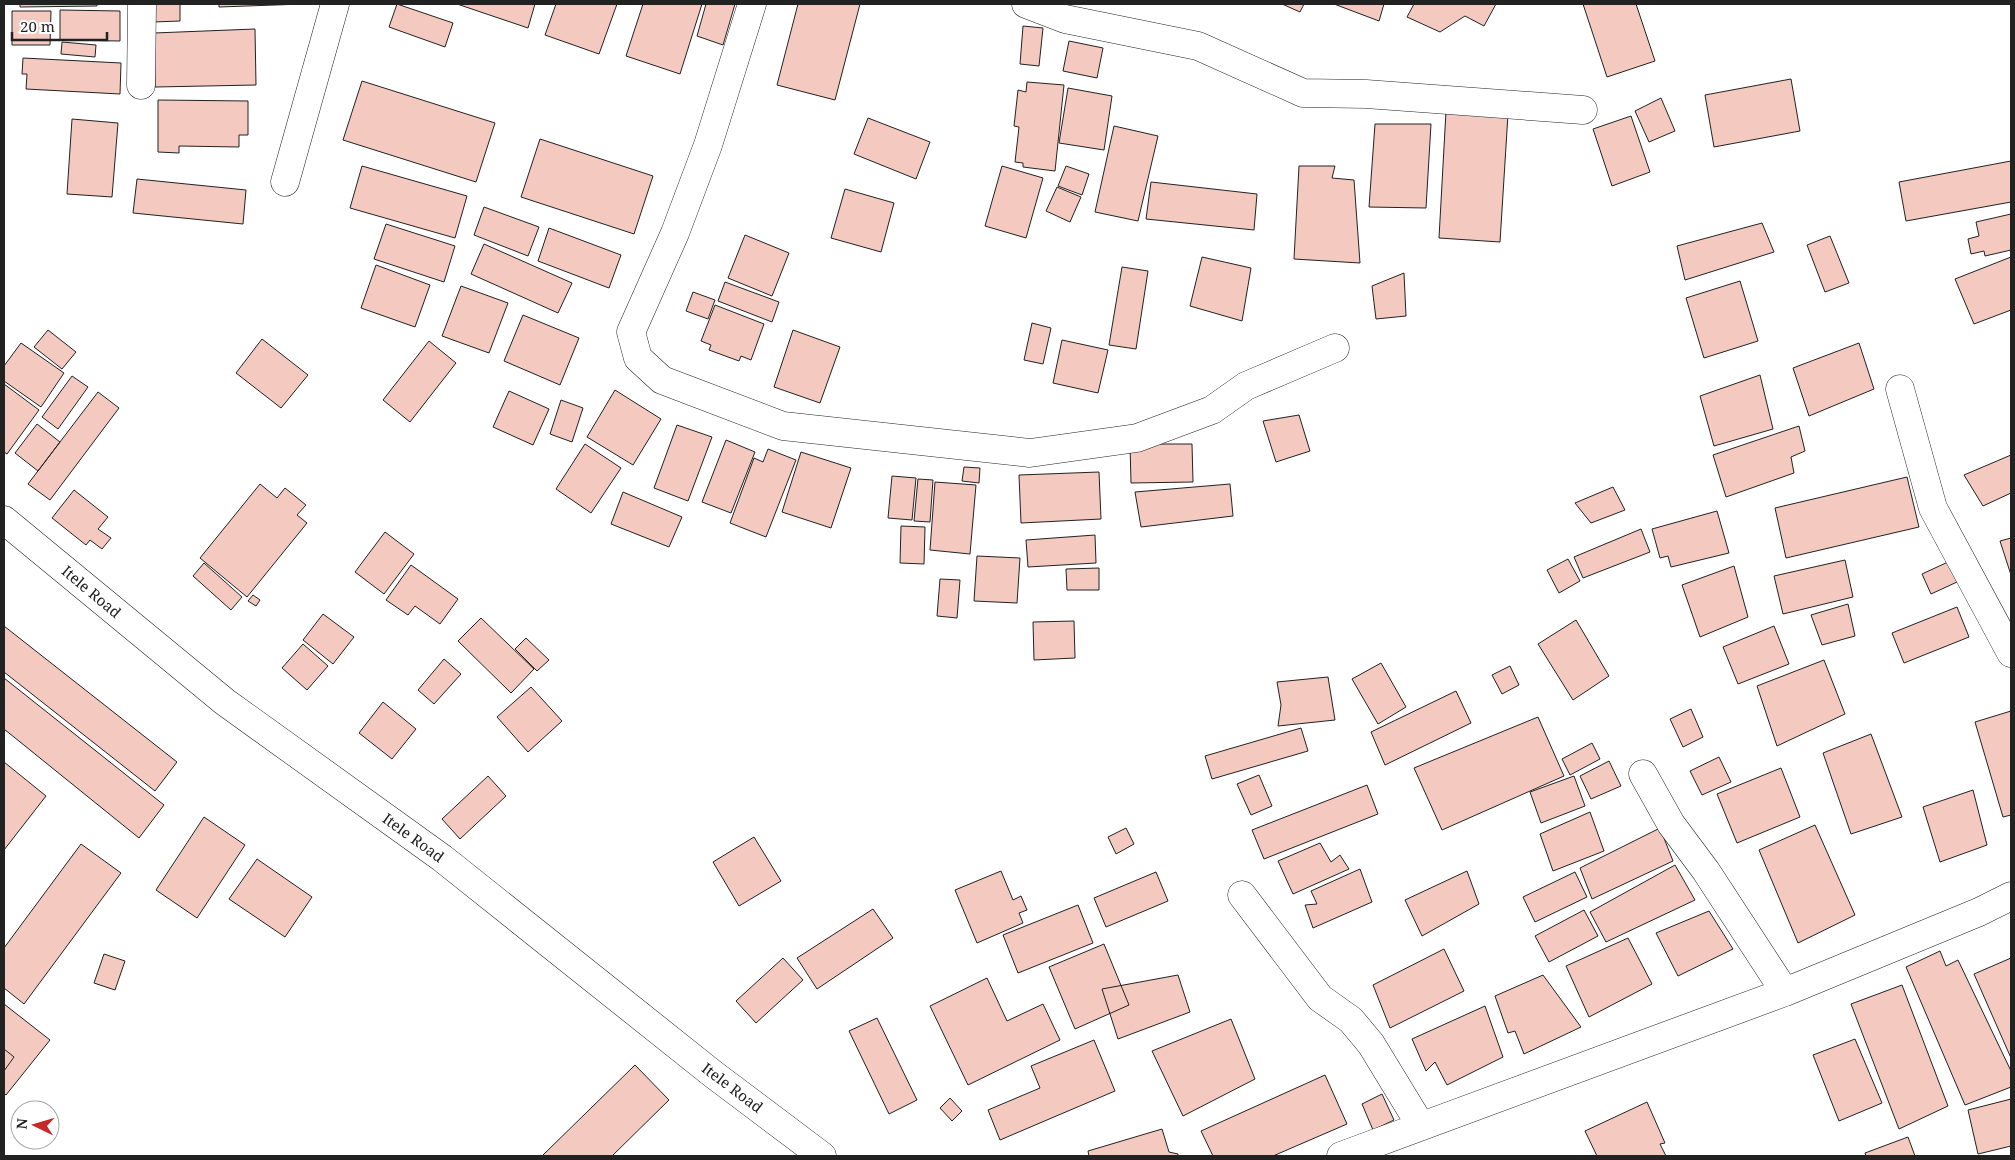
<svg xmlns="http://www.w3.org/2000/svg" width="2015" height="1160" viewBox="0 0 2015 1160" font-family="'Noto Serif',serif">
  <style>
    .building { fill: #f3c9c0; stroke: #222 }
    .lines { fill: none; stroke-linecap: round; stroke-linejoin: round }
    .minor-casing { stroke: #222; stroke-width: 29 }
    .minor { stroke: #fff; stroke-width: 28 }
    .labels { text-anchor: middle; stroke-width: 4; stroke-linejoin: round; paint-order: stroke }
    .street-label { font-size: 15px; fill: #222; stroke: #fff }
  </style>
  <rect width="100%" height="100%" fill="#fff"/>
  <path class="building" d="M 20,4 L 97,4 L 97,6 L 20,7 Z
    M 152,4 L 180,4 L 180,21 L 153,22 Z
    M 219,4 L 303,4 L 219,7 Z
    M 397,4 L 453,23 L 445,47 L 389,27 Z
    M 457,4 L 535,4 L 528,28 Z
    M 556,4 L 617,4 L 599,54 L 545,35 Z
    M 643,4 L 702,4 L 680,74 L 626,56 Z
    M 706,4 L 735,4 L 723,45 L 697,36 Z
    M 798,4 L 860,4 L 835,100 L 777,85 Z
    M 1282,4 L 1304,4 L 1300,12 Z
    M 1334,4 L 1384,4 L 1379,21 Z
    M 1414,4 L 1496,4 L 1484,26 L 1465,16 L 1440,32 L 1407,17 Z
    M 1583,4 L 1636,4 L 1655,61 L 1607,77 Z
    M 60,10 L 120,11 L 120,41 L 60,40 Z
    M 12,11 L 51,11 L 50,45 L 12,45 Z
    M 1023,26 L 1043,28 L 1039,66 L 1020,64 Z
    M 255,29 L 256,85 L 155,87 L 154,33 Z
    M 1069,41 L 1103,48 L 1097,78 L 1063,71 Z
    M 62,42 L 96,45 L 95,57 L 61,54 Z
    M 23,58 L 121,63 L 120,94 L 26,89 L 27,74 L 22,74 Z
    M 1791,79 L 1800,131 L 1714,147 L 1705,95 Z
    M 362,81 L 495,123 L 476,182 L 343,140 Z
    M 1027,82 L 1064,85 L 1055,171 L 1023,167 L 1023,163 L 1015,162 L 1019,127 L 1014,126 L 1018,90 L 1026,92 Z
    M 1068,88 L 1112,96 L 1104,150 L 1059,143 Z
    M 1661,98 L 1675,131 L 1649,142 L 1635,111 Z
    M 158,100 L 248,101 L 248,135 L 239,135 L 239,147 L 179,146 L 179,153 L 158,152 Z
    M 1446,111 L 1508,114 L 1500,242 L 1439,238 Z
    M 1631,116 L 1650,172 L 1612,186 L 1593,129 Z
    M 868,118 L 930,142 L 916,179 L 854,154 Z
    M 72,119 L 118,123 L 112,197 L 67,194 Z
    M 1375,124 L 1431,124 L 1426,208 L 1369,207 Z
    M 1114,126 L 1158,136 L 1138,221 L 1095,212 Z
    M 540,139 L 653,176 L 634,234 L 521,197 Z
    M 2011,161 L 2011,202 L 1906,221 L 1899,182 Z
    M 362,166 L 467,196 L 455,238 L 350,208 Z
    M 1002,166 L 1043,178 L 1026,238 L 985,226 Z
    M 1066,166 L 1089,174 L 1082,195 L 1058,186 Z
    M 1299,166 L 1335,166 L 1332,178 L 1354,180 L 1360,263 L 1294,259 Z
    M 137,179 L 246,190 L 243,224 L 133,213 Z
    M 1151,182 L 1257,194 L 1254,230 L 1146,219 Z
    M 1057,187 L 1081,197 L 1070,222 L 1046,211 Z
    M 845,189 L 894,203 L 881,252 L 831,238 Z
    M 484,207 L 539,227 L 528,256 L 474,235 Z
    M 2011,214 L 2011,250 L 1985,256 L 1984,251 L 1971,254 L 1968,239 L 1979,236 L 1976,222 Z
    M 1762,223 L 1774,252 L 1685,280 L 1677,246 Z
    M 386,224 L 455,246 L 444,282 L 374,259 Z
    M 549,228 L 621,255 L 609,288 L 538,261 Z
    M 745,235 L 789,253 L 772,296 L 728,278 Z
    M 1830,236 L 1849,283 L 1825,292 L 1807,245 Z
    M 484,244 L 572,283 L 558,313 L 471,274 Z
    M 1202,257 L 1251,268 L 1242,321 L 1190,306 Z
    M 2011,257 L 2011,310 L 1974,324 L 1955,279 Z
    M 376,265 L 430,285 L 415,327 L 361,308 Z
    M 1122,267 L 1148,271 L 1136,349 L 1109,345 Z
    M 1404,273 L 1406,316 L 1376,319 L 1372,286 Z
    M 1740,281 L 1758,341 L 1704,358 L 1686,298 Z
    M 725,282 L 779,302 L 772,322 L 718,301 Z
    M 461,286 L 508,303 L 489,353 L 442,336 Z
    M 693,292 L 715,300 L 708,319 L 686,311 Z
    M 715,305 L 764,324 L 751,360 L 741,356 L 739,361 L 709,350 L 711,345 L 701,341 Z
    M 523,315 L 579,338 L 560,385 L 504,361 Z
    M 1032,323 L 1051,328 L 1043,364 L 1024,360 Z
    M 48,330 L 76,352 L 62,369 L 34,347 Z
    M 793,330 L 840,347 L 820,403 L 774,387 Z
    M 262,339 L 308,375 L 281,408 L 236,373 Z
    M 1062,340 L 1108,350 L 1098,393 L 1053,383 Z
    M 429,341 L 456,363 L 410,422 L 383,400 Z
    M 21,343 L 64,373 L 41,407 L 4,381 L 4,366 Z
    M 1859,343 L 1874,389 L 1809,416 L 1793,368 Z
    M 1760,375 L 1773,429 L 1714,446 L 1700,396 Z
    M 72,376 L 88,387 L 58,429 L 42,417 Z
    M 4,384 L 39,410 L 7,454 L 4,452 Z
    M 615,390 L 661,419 L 633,465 L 587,437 Z
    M 509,391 L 549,409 L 533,445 L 493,427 Z
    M 98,392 L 119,408 L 50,500 L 28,484 Z
    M 561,400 L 583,408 L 572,442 L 550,434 Z
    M 1299,415 L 1310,451 L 1276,462 L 1263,421 Z
    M 37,424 L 60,442 L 38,471 L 15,453 Z
    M 677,425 L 712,437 L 688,501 L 654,488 Z
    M 1799,426 L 1805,451 L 1791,457 L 1794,473 L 1726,497 L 1713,455 Z
    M 726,440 L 755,452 L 731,513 L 702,502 Z
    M 585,444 L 621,468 L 591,513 L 556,489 Z
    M 1130,444 L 1192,444 L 1193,482 L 1131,483 Z
    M 768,449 L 796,460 L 766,537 L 730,523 L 754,458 L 763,462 Z
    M 801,452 L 851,468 L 831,528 L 782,512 Z
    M 2011,455 L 2011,493 L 1983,506 L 1964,475 Z
    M 964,467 L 980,468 L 979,483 L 962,481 Z
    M 1099,472 L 1101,519 L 1021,523 L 1019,475 Z
    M 892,476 L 916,478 L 912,520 L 888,518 Z
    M 1907,477 L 1919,527 L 1786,558 L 1775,508 Z
    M 918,479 L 933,480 L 930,522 L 914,521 Z
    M 935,482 L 976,485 L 970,554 L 930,550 Z
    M 260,484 L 277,498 L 285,488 L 306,505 L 297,515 L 307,523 L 247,597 L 200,558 Z
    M 1230,484 L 1233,516 L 1141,527 L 1135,492 Z
    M 1613,487 L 1625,510 L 1591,523 L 1575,503 Z
    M 74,490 L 108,517 L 98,529 L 111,538 L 102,549 L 90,540 L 86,545 L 52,518 Z
    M 623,492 L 682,517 L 669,547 L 611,524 Z
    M 1717,511 L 1729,553 L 1671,567 L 1668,556 L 1660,558 L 1652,529 Z
    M 901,526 L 925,527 L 924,564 L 900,563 Z
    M 1641,529 L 1650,552 L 1583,578 L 1574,557 Z
    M 385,532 L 414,554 L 384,594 L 355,572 Z
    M 1095,535 L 1096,563 L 1028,567 L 1026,540 Z
    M 2011,538 L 2011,575 L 2000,541 Z
    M 977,556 L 1020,558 L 1017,603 L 974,601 Z
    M 1568,559 L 1580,581 L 1559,593 L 1547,570 Z
    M 1845,560 L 1853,597 L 1783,614 L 1774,576 Z
    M 1948,562 L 1957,582 L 1931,594 L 1922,574 Z
    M 204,563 L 242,597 L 231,610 L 193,576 Z
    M 411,565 L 458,599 L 440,624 L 415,606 L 408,615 L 386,600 Z
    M 1734,566 L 1748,617 L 1700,637 L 1682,585 Z
    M 1099,568 L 1099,590 L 1067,590 L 1066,569 Z
    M 940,579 L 960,580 L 957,618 L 937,616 Z
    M 253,595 L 260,600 L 256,606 L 248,601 Z
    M 1848,604 L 1855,636 L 1822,645 L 1811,615 Z
    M 1957,607 L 1969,637 L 1904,663 L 1892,633 Z
    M 323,614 L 354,637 L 333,664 L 303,640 Z
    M 481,618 L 534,669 L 511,693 L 458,641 Z
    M 1576,620 L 1609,676 L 1573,700 L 1538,644 Z
    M 1074,621 L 1075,658 L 1034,660 L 1033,622 Z
    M 4,626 L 177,762 L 155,791 L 4,672 Z
    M 1774,626 L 1789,664 L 1738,684 L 1723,647 Z
    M 526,638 L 549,660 L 537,671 L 515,649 Z
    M 303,644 L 328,666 L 307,690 L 282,668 Z
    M 444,659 L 461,674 L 434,704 L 418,690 Z
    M 1824,660 L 1845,714 L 1777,746 L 1757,686 Z
    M 1381,663 L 1406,707 L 1378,724 L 1352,679 Z
    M 1510,666 L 1519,685 L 1502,694 L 1492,675 Z
    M 1328,677 L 1335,720 L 1278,726 L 1281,705 L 1277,682 Z
    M 4,678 L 164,805 L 139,838 L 4,729 Z
    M 531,687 L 562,721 L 528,752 L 497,717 Z
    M 1456,691 L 1471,723 L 1385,765 L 1371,732 Z
    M 383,702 L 416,729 L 392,759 L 359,733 Z
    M 1691,709 L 1703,737 L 1683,747 L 1670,719 Z
    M 2011,711 L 2011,815 L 2003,817 L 1975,722 Z
    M 1538,717 L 1564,776 L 1442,830 L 1414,768 Z
    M 1301,728 L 1308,751 L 1212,779 L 1205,756 Z
    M 1871,734 L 1902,817 L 1851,834 L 1823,753 Z
    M 1592,743 L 1600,759 L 1570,775 L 1562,759 Z
    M 1719,757 L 1731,782 L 1702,795 L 1690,771 Z
    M 1609,761 L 1621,786 L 1591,799 L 1580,776 Z
    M 4,762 L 46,796 L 4,850 Z
    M 1781,768 L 1800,817 L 1737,843 L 1717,794 Z
    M 1259,775 L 1272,806 L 1251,815 L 1237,784 Z
    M 488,776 L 506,796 L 460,839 L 442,819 Z
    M 1574,776 L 1585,806 L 1541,823 L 1530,792 Z
    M 1367,785 L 1378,814 L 1264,859 L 1252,830 Z
    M 1973,790 L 1987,845 L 1940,862 L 1923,807 Z
    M 1590,812 L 1604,851 L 1553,871 L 1540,834 Z
    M 204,817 L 245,845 L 197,918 L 156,890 Z
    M 1815,825 L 1855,915 L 1798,943 L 1759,850 Z
    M 1126,828 L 1134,844 L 1116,854 L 1108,837 Z
    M 1660,828 L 1673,861 L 1592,899 L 1580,868 Z
    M 754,837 L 781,881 L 739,906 L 713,862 Z
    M 1320,843 L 1331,862 L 1340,855 L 1349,869 L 1293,894 L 1278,861 Z
    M 81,844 L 121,873 L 24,1004 L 4,988 L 4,948 Z
    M 257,859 L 312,897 L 285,937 L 229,899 Z
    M 1675,865 L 1695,900 L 1606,942 L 1590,912 Z
    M 1360,869 L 1372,902 L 1313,928 L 1305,905 L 1317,904 L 1311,891 Z
    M 1001,871 L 1013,900 L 1021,896 L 1027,910 L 1019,913 L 1023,923 L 977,943 L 955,890 Z
    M 1467,871 L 1479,904 L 1422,936 L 1405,900 Z
    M 1156,872 L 1168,901 L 1106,927 L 1094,898 Z
    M 1575,872 L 1587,897 L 1535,922 L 1523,897 Z
    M 1078,905 L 1093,943 L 1018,973 L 1003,935 Z
    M 873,909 L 893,938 L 817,989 L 797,958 Z
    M 1584,910 L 1598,936 L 1549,962 L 1535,936 Z
    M 1709,911 L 1733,949 L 1678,976 L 1656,933 Z
    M 1628,938 L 1652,984 L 1589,1017 L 1566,966 Z
    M 1104,944 L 1129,1005 L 1075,1029 L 1049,967 Z
    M 1444,949 L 1464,991 L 1390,1028 L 1373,985 Z
    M 1940,951 L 1946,966 L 1958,960 L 2011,1071 L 2011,1087 L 1965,1105 L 1906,967 Z
    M 104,954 L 125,961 L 115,990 L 94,983 Z
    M 783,958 L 803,980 L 756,1023 L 736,1001 Z
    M 2011,958 L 2011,1058 L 1974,974 Z
    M 1178,975 L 1190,1012 L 1118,1039 L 1102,989 Z
    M 1543,975 L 1581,1027 L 1524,1054 L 1515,1031 L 1508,1033 L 1495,996 Z
    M 987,978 L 1007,1021 L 1043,1004 L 1060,1040 L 968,1085 L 930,1006 Z
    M 1902,985 L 1948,1106 L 1899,1129 L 1851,1004 Z
    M 4,1004 L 50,1040 L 6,1095 L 4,1093 Z
    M 1485,1006 L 1503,1057 L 1447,1085 L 1435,1062 L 1426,1071 L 1412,1039 Z
    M 877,1018 L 917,1100 L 889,1114 L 849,1031 Z
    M 1231,1019 L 1255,1079 L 1183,1116 L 1152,1051 Z
    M 1855,1039 L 1882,1103 L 1839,1121 L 1813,1055 Z
    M 1094,1040 L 1115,1091 L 1000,1140 L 988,1110 L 1040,1088 L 1031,1066 Z
    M 4,1049 L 14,1057 L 4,1071 Z
    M 635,1065 L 669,1100 L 612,1156 L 542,1156 Z
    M 1325,1075 L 1347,1124 L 1273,1156 L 1213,1156 L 1201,1131 Z
    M 1382,1094 L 1394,1120 L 1373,1130 L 1362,1104 Z
    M 950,1098 L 962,1111 L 952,1121 L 940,1108 Z
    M 2011,1099 L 2011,1146 L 1978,1154 L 1968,1110 Z
    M 1647,1102 L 1665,1143 L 1660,1144 L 1666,1156 L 1597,1156 L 1585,1131 Z
    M 1162,1129 L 1169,1152 L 1178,1154 L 1178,1156 L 1089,1156 L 1088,1151 Z
    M 1908,1137 L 1915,1156 L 1866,1156 L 1865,1153 Z"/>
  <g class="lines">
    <g class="minor-casing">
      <path id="minor" d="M 752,4 L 708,145 L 675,233 L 631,332 L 638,358 L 662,380 L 783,426 L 1030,453 L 1137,438 L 1212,410 L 1246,386 L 1335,348
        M 1026,4 L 1065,19 L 1198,46 L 1303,93 L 1366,94 L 1583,110
        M 141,85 L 142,4
        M 285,182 L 335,4
        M 1900,389 L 1933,508 L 2011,653
        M 4,520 L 225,702 L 442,858 L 713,1074 L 822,1156
        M 1643,774 L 1671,824 L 1706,871 L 1785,992
        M 1242,895 L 1320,998 L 1351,1020 L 1371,1044 L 1421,1126
        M 1341,1156 L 1785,992 L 1979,912 L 2011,896"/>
    </g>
    <use href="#minor" class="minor"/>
  </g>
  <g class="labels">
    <g class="street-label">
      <text transform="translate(91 592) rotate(40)" y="5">Itele Road</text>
      <text transform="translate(413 838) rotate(36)" y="5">Itele Road</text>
      <text transform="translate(732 1088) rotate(37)" y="5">Itele Road</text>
    </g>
  </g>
  <rect width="2015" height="1160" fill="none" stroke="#222222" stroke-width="10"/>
  <g transform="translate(35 1125) rotate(275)"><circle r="24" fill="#ffffff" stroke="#a7a7a7"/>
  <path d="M0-4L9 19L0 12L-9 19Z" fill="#c62828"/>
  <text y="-8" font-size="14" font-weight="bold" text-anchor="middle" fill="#222222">N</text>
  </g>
  <path d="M12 32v8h95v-8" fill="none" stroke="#222222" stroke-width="2.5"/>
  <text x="20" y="32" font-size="15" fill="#222222" stroke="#ffffff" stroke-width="4" paint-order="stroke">20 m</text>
</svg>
